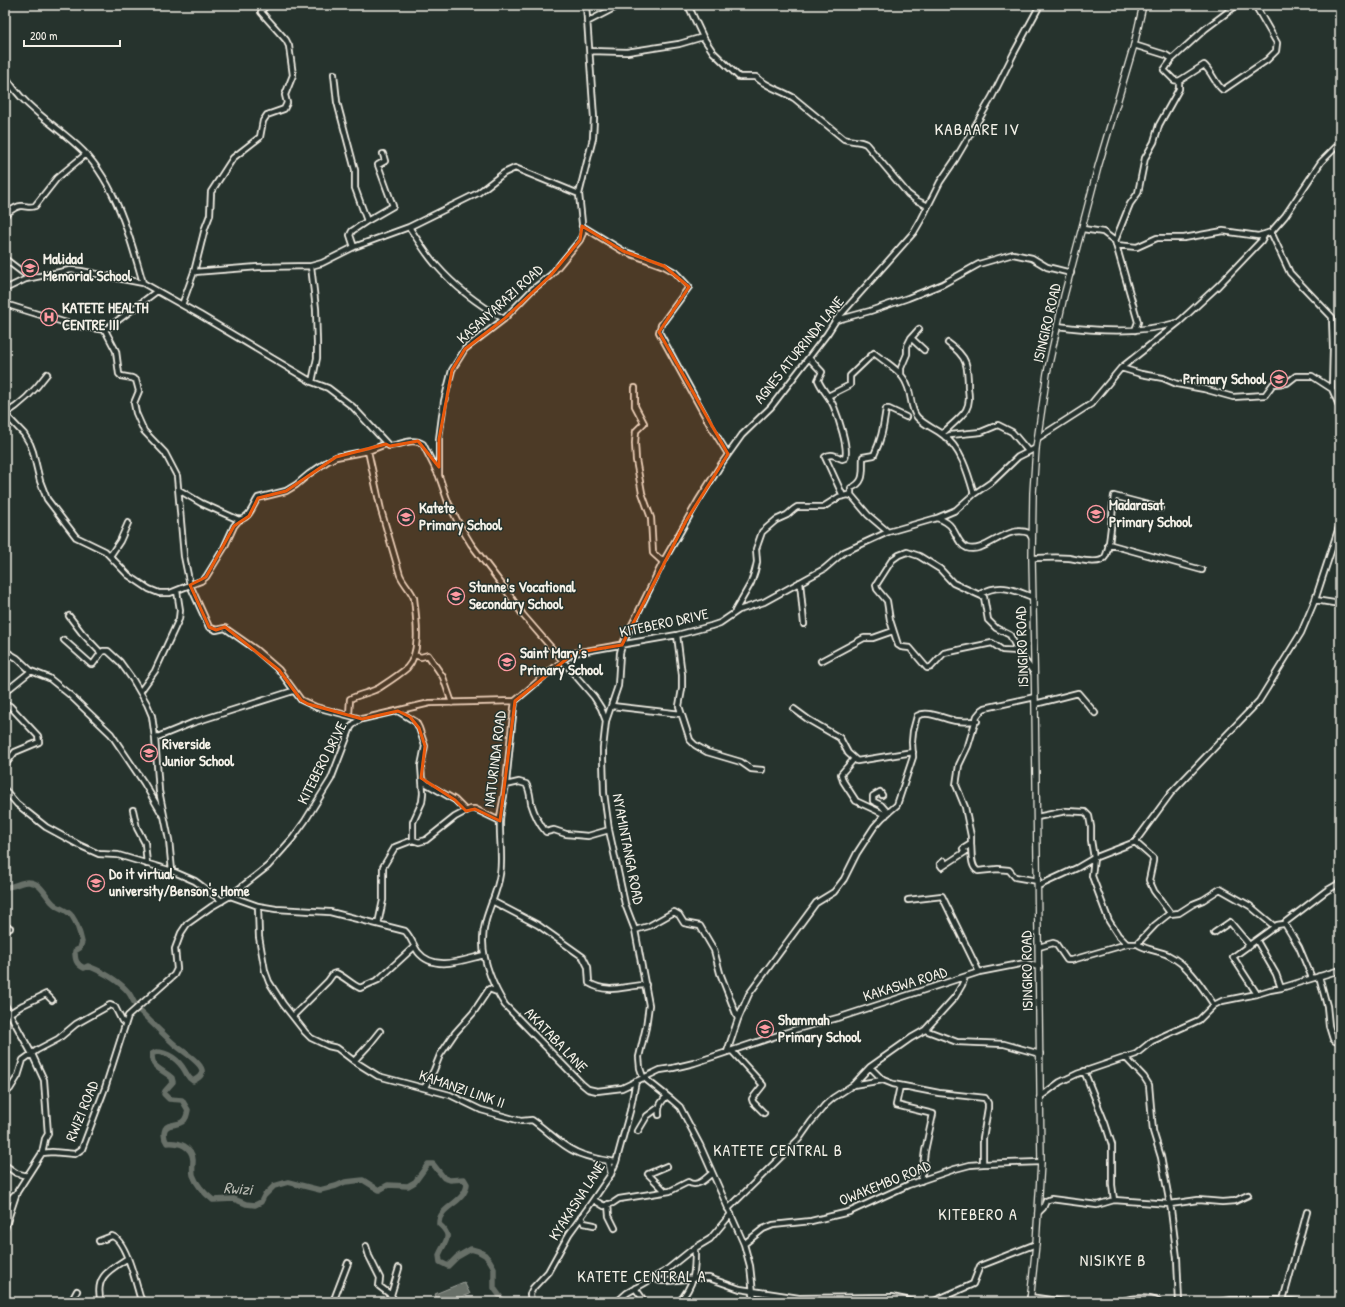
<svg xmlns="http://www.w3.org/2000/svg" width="1345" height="1307" viewBox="0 0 1345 1307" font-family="'Patrick Hand',sans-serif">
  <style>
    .water { fill: #676f68; stroke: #9fa39b }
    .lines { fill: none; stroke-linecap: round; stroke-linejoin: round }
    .river { stroke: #676f68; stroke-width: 5.5 }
    .minor-casing { stroke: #f4f1e8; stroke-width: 8 }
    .major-casing { stroke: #f4f1e8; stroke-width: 8 }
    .minor { stroke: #26332d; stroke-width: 4.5 }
    .major { stroke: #26332d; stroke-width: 5.5 }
    .marked { fill: #e8590c; fill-opacity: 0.2; stroke: #e8590c; stroke-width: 3; stroke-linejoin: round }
    .labels { text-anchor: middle; stroke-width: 3; stroke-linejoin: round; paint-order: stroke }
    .poi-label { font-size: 15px; font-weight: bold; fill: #f4f1e8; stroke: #26332d; text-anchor: start }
    .street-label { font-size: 15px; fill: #f4f1e8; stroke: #26332d }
    .neighbourhood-label { font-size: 16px; letter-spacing: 1px; fill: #f4f1e8; stroke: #26332d }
    .water-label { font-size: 16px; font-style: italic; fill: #bcbdb5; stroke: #26332d }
    .quarter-label { font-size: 17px; letter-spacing: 1px; fill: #f4f1e8; stroke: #26332d }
  </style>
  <rect width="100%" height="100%" fill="#26332d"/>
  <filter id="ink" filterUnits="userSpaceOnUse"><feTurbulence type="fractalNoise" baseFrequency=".025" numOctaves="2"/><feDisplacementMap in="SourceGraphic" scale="8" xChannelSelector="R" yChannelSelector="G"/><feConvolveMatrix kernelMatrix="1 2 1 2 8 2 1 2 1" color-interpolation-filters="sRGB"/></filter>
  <g filter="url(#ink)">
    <path class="water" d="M 464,1282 L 470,1294 L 450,1302 L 438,1302 L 435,1294 Z"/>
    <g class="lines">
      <path class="river" d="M 5,887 C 14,888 20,881 29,882 C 42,883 45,896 54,904 C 59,909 67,909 72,916 C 77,923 80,933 82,942 L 80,948 L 75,951 C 75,960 76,964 84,968 L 88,966 C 103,972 119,980 129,993 C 133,999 135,1006 140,1011 C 151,1022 162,1033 173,1043 C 180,1050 200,1061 202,1070 C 203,1076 197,1079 193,1081 C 188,1078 188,1076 185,1071 C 179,1060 168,1052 156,1052 L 152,1054 C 151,1069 163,1069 172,1078 L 173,1082 L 165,1091 L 164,1094 L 169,1099 L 182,1100 L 188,1110 C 187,1115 186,1120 182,1122 C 179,1124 175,1124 172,1125 C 162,1126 163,1137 167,1143 C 179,1142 192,1146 193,1160 C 193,1165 192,1170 193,1175 C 197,1186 204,1193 213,1200 L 234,1199 L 246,1204 L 255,1205 L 261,1202 L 264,1196 L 274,1186 L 288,1182 L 320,1190 L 336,1186 L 345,1182 L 363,1180 L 379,1190 L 388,1185 L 408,1186 L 415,1182 L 428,1164 L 433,1164 L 444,1178 L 450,1180 L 464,1179 L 467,1184 C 465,1204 438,1206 439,1224 C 454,1237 445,1240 439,1255 L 440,1262 L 448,1266 L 457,1257 L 471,1249 L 478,1251 L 485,1255 L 490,1261 L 494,1268 L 494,1288 L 504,1302"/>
      <g class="minor-casing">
        <path id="minor" d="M 586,5 L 594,118 L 593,138 L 579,194 L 583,233 L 580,240 L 551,275 L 532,290 L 504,319 L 465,349 L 452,370 L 444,401 L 439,439 L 439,476 L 448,502 L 459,524 L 471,544 L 506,590 L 523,615 L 594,697 L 601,708 L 606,721 L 603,748 L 603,759 L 604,793 L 609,830 L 625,904 L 635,930 L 649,1005 L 646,1027 L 639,1057 L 640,1068 L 643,1077 L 672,1100 L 680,1107 L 700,1145 L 744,1244 L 750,1266 L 754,1302
          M 688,5 L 703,37 L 713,52 L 739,77 L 756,77 C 768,88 781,90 794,98 L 844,139 C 852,142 859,140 866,144 L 908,194 L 916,200 L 928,206
          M 587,22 L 620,5
          M 1134,45 L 1166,55 L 1172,59 L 1205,29 L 1237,5
          M 590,51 L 627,52 L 679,44 L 703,37
          M 1172,59 L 1164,70 L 1174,80 L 1179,81 L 1204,65 C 1212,72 1215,84 1223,90 L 1267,60 L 1276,51 L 1277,43 L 1255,5
          M 334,74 L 337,102 L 355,170 L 355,188 L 367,221
          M 5,75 C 23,108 58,126 83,151 C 116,184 131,240 143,283
          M 5,215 C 9,212 16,205 22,206 C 27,206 29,208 35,206 L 57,178 L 86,154
          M 582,226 L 623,251 L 664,266 L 675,272 L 689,287 L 661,325 L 659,332 L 710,425 L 728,454
          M 409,227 C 418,240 426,254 436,265 C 455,287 479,305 504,319
          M 1083,229 L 1103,232 L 1115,241 L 1138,322 L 1135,330
          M 1271,232 L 1290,273 L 1332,317 L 1333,348 L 1332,389 L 1340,408
          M 1115,241 L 1130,204 L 1138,193 L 1145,158 L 1154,142 L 1159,125 L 1179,89 L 1179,81
          M 1116,245 L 1137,247 L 1157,238 L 1184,238 L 1223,231 L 1258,236 L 1265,234
          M 354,247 L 350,235 L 352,231 L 367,221 L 393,206 L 378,165 L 385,161 L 383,154
          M 5,259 L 30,278
          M 194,272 L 258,267 L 311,266
          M 5,289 L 26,279 L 70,270 L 81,271 L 143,283 L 200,315 L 312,382 L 328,388 L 353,407 L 389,446 C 401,445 412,437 423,444 L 438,474
          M 5,304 L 73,325 L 105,330 L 157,291
          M 182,305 L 194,272 L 205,228 L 210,215 L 211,192 L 233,158 L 260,137 L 263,121 L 267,115 L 284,109 L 287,103 L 285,95 L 293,75 L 289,46 L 286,40 L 261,12 L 262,10 L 267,5
          M 837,320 L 870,311 L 908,298 L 943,284 L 979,264 L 1013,254 L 1032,258 L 1047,267 L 1071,273
          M 1057,326 C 1097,331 1137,334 1176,323
          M 105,330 L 116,351 L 119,374 L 121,376 L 132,378 L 136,380 L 139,391 L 134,403 L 136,413 L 144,431 L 165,453 L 177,476 L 184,556 L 190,585 L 201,581 L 206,577 L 224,548 L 234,526 L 239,520 C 250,518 252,507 258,498 L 286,491 L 296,485 L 309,474 L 328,461 L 336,457 L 368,451 L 386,444
          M 911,338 L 924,350
          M 809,358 L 822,372 L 818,380 C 822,390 830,397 834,407 C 838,417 849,448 845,458 L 842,459 C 836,456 831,453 825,457 L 843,496
          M 1121,368 L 1141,374 L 1163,378 L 1177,384 L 1204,389 L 1233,397 L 1265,395 L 1273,384 L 1287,383 L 1296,376 L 1312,376 L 1332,389
          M 901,375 L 901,368 L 907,354 L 907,346 L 911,338 L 919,329
          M 312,382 L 317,358 L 317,343 L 316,309 L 311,266 L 322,263 L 354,247 L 409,227 L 478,193 L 504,173 L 515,168 L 579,194
          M 635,388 L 635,406 L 644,423 L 636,431 L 635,443 L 636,460 L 642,493 L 651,518 L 653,553 L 663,562
          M 828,396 L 850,385 L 850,376 L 874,353 C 885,362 902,371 907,385 C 912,395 910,409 917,417 C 924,425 934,428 943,435 C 961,448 968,473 974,494
          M 5,414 L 24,434 L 30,444 L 33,452 L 40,481 L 47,499 L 76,537 L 105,551 L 128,575 L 149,589 L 159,593 L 170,593 L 190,585 L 209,627 L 216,630 L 225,628 L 255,649 L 279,670 L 301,700 L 316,707 L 362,719
          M 5,414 C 22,404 36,389 47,374
          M 942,434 C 949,427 962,417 966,410 C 970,403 969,396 968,388 C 968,366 968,357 948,343
          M 945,437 L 950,435 L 981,432 L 998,425 L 1012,432 L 1028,451
          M 1038,438 L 1091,404 L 1121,368 L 1179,322 L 1218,286 L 1261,241 L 1265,234 L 1271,232 L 1285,216 L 1321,162 L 1340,143
          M 179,490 L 201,503 L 239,520
          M 851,495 L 851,488 C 866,482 862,471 863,457 L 874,455 C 882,438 883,428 886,409 L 889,409 L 906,417
          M 937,518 L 956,510 L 974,494 L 993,481 L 1018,457 L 1036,448
          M 1108,544 L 1202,570
          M 110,556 L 120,541 L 128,523
          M 1032,558 C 1044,558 1057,557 1069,558 C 1077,559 1100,566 1105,557 C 1111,548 1112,509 1114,496 L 1160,508
          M 800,582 L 804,624
          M 980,594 C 1000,583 1012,589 1032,597
          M 1315,600 L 1340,604
          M 735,611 L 751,583 L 755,571 L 757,562 L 756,549 L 762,532 L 776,520 L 787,515 L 794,509 L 797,507 L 823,507 L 839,497 L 848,495 L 852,496 L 868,515 L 888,532
          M 69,616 L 82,633 L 101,653 L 103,651 L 108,651 L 120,662 L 133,680 L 147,704 L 152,716 L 155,738 L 159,791 L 169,840 L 172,871
          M 677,635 L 682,675 L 682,689 L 679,706 L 690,740 L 695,745 L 707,752 L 741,762 L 751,769 L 762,770
          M 64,640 L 91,664 L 93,664 L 101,653
          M 5,651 L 17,658 L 31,671 L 49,678 L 70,695 L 111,734 L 144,783 L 162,814
          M 1018,651 L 1010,635 L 996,628 L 988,620 L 984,597 L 953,583 L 940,569 L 919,556 L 907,552 L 899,555 L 892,560 L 876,585 L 877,589 L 887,601 L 890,620 L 898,645 L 901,647 L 910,648 L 927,668 L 931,667 L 944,653 L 992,643 L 1002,650 L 1018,651 L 1034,673
          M 414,655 L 421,657 L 428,655 L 443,677 L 452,703
          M 821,661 L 864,638 L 873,638 L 893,631
          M 5,692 L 31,671
          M 140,692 L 155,671 L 179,619 L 180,610 L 177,591
          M 515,701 C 511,728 509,756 506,783 C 505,795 501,807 500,819 C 499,838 503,856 500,874 C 497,897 482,918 483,942 C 483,962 494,988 505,1005 L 582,1084 L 588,1089 L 597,1091 L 622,1088 L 660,1070 L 673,1068 L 694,1063 L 797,1029 L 841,1017 L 979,972 L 1025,963 L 1039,967
          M 1035,704 L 1078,693 L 1095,713
          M 612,706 L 681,714
          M 794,709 L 809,720 L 840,738 L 848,753 L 857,761 L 913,752
          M 398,711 L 416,722 L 419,728 L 425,746 L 421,766 L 423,793 L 422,802 L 413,822 L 413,840
          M 349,715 L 350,699 C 359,694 370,693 379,688 C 388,682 399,675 407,668 C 422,652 416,618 414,598 C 411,590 404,584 400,575 L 381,510 L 368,451
          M 606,721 L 618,686 L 620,653 L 622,645 L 663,562 L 698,501 L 722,463 L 742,435 L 771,407 L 827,334 L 836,320 L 914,232 L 921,220 L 940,182 L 955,160 L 992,97 L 1014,53 L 1040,5
          M 155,738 L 192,723 L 293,691
          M 854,759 L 841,774 L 843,781 L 856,801 L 886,815
          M 5,765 L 15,752 L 39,742 L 38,736 L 10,706
          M 422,779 L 427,784 L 455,800 L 466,811
          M 506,785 L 519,782 L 526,784 C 530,790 530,796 531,803 C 534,813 540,825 546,832 L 554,830 L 566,834 L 588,836 L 609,830
          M 5,790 L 17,804 L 46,827 L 81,846 L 99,854 L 118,855 L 172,871 L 195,881 L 222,901
          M 882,795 L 880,792 L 873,796 L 873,801 L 881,805 L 888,813
          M 133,810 L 137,828 L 145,843 L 147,864
          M 1037,817 L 1066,811 L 1085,812 L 1089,816 L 1091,827 L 1091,840 L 1094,858 L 1092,876 L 1109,921 L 1118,935 L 1127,944
          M 1135,842 L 1153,858 L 1153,861 L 1149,880 L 1154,891 L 1170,913 L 1155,925 L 1139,942 L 1139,945 C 1148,950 1159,951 1168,955 C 1190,966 1201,986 1214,1005
          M 971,844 C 972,853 970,867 978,871 L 998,869 L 1009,870 L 1015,877 L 1038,881
          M 944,861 L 940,864 L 942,867 L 965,852 L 963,849 L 971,844 L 971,836 L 965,807 L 956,785 L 959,765 L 968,746 L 977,716 L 982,710 L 985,708 L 1035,697
          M 1038,886 L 1077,868 L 1094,858 L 1135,842 L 1171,793 L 1259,701 L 1301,633 L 1315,600 L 1340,524
          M 230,896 L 258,906 L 276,909 L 330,912 L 405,931 C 411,937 413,945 418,952 C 434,972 463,960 484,955
          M 908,900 L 942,896 L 979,972
          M 492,901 L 538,925 L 583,957 L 588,967 L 589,983 C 609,995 626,985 646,985
          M 258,906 L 259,937 L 265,971 L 269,982 L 283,1004 L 305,1032 L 311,1038 L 328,1046 L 337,1048 L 354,1061 L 378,1076 L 450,1095 L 481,1110 L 521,1121 L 532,1120 C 547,1130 560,1145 576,1152 C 588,1158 603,1160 616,1162
          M 1170,914 L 1179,913 L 1193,904 L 1203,900 L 1220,889 L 1250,906 L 1275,927
          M 378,924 L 383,900 L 383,867 L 395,847 L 413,840 L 419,842 L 426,840 L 455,817 L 470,809 L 475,809 L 500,821
          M 1283,924 L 1285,924 L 1299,947 L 1312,978
          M 5,927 L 10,928
          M 635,930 L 649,926 L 674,912 L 679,915 L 684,923 L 700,926 L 714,950 L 720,973 L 738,1019
          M 1214,933 L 1230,922 L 1250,946
          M 1257,941 L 1276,974 L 1281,988
          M 1039,947 L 1053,943 L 1056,944 L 1067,960 L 1072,960 L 1127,944 L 1139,944
          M 1319,976 L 1327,1006 L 1329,1026 L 1333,1039 L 1335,1041 L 1340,1042
          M 1257,994 L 1233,957 L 1277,925 L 1283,924 L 1326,891 L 1340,883
          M 5,1005 L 32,1054 L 44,1080 L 48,1134 L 45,1139 L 42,1153
          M 10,1013 L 23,1005 L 46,994 L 52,1000
          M 293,1016 L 328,981 L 333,974 L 336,973 C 345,977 351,984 360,988 L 378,980 L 414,947
          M 925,1030 L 957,1042 L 1004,1044 L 1040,1054
          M 732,1051 L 763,1085 L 752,1099 L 753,1102 L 764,1113
          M 727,1052 L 738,1019 L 749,994 L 816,903 L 834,892 L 844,879 L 857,853 L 874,827 L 882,818 L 897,805 L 913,757 L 912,742 L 913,731 L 917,716 C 928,709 945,720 957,721 C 964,722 970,721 977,721
          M 1125,1057 L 1144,1077 L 1149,1085 L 1153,1131 L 1161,1157 L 1171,1210 L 1177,1258 L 1179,1302
          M 354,1061 L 368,1046 L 380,1031
          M 870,1067 L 883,1080 L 893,1084 L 939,1093 L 985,1098 L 988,1103 L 988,1108 L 983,1138 L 983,1164
          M 853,1085 L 883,1080
          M 900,1086 L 896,1105 L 933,1114 L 925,1151 L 921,1181
          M 425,1087 L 434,1070 L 440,1055 L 455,1033 L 473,1013 L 489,989 L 497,992
          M 5,1093 L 10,1089 L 18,1076 L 23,1060 L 37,1050 L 58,1039 L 76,1024 L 110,1005 L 115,1007 L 122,1021 L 125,1023
          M 1040,1097 L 1060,1082 L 1077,1074 L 1136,1054 L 1152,1041 L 1199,1020 L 1214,1005 L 1222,1001 L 1257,994 L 1270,990 L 1281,988 L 1340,970
          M 659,1115 C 658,1106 661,1102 667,1096
          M 638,1131 L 647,1116 L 658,1108
          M 608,1161 L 611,1174
          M 5,1165 L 16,1173 L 27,1176
          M 665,1191 L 648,1174 L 667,1166
          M 594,1200 L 604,1206 L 613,1203 L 619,1199 L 670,1191 L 688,1182 C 697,1188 705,1179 712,1173
          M 1114,1200 L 1170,1204 L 1198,1200 L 1222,1202 L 1235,1201 L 1248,1195
          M 5,1204 L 14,1195
          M 608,1204 L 609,1216 L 615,1228
          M 728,1209 L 799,1139 L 811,1122 L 825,1105 L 833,1098 L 853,1085 L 870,1067 L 911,1038 L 925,1030 L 955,997 L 962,985 L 965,977
          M 1038,1213 L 1043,1208 L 1046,1201 L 1051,1199 L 1097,1205 L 1114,1200 L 1112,1185 L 1112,1145 L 1105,1123 L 1084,1071
          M 581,1217 L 584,1223 L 594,1225
          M 5,1228 L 17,1192 L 42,1153 L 52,1152 L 75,1154 L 82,1149 L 105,1088 L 128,1016 L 174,975 L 177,969 L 175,949 L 181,933 L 187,924 L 211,907 L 230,896 L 268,866 L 292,839 L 305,821 L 331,779 L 351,727 L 356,722 L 362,719 L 430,703 L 515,701 L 562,661 L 574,653 L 677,635 L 711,626 L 720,623 L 739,610 L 764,602 L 824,569 L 844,552 L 853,548 L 888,532 L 937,518 C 943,520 949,523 952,528 C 957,535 959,545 967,548 C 986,554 1006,524 1029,533 L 1032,538
          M 99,1241 L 112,1236 C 126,1240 136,1284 140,1297 L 143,1302
          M 744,1244 L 763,1229 L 773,1225 L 811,1221 L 849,1212 L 908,1185 L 955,1169 L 970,1165 L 983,1164 L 1041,1162
          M 366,1246 L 369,1256 L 380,1278 L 379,1286 L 391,1295 L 395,1302
          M 654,1278 L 660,1281 L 668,1281 L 694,1278 L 709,1278 L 740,1289 L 799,1298 L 892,1297 L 915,1302
          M 635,1288 L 645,1302
          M 391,1295 L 399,1268
          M 1030,1297 L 1064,1302
          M 1283,1300 L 1307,1212
          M 71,1302 L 77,1291
          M 101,1302 C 94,1277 109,1270 128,1258
          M 333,1302 L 348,1263
          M 531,1302 L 530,1294 L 533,1288 L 548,1272 L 569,1234 L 587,1209 L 611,1174 L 616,1162 L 630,1111 L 636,1081
          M 617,1302 L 627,1293 L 664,1272 L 690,1251 L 710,1239 L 731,1214
          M 679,1302 C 695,1284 695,1271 695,1249
          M 932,1302 L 973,1284 L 980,1266 L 1036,1244
          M 1121,1302 C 1132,1297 1149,1297 1159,1302
          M 1219,1302 L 1231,1300 L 1283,1300 L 1301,1302"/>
      </g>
      <g class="major-casing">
        <path id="major" d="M 1030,1302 L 1036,1244 L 1041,1162 L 1035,704 L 1032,558 L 1033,493 L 1036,448 L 1047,373 L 1064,296 L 1098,167 L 1134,45 L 1143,5"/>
      </g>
      <use href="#minor" class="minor"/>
      <use href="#major" class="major"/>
    </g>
  </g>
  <path class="marked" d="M 582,226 L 623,251 L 664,266 L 689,287 L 659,332 L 728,454 L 686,521 L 622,645 L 574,653 L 515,701 L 500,821 L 475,809 L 466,811 L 455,800 L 421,778 L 425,746 L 419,728 L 410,717 L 398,711 L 362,719 L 308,704 L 301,700 L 279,670 L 225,627 L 216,630 L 209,627 L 190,585 L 206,577 L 234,526 L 249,516 L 258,498 L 286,491 L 336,457 L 386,444 L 390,446 L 418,441 L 439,467 L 439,439 L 452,370 L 465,349 L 504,319 L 551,275 L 580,240 Z"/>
  <defs>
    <g id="school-ring" transform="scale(0.9)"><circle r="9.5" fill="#26332d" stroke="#ff9aa2" stroke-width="1.5"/><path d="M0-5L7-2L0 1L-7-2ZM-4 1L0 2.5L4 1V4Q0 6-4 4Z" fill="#ff9aa2"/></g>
    <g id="hospital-ring" transform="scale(0.9)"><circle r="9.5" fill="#26332d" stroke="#ff9aa2" stroke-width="1.5"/><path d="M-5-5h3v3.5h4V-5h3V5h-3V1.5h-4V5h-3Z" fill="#ff9aa2"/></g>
  </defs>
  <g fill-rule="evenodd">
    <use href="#school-ring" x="30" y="268"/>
    <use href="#hospital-ring" x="49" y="317"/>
    <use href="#school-ring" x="1279" y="379"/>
    <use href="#school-ring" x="1096" y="514"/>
    <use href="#school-ring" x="406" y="517"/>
    <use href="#school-ring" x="456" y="596"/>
    <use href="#school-ring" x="507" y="662"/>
    <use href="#school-ring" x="149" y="753"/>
    <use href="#school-ring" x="96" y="883"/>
    <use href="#school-ring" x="765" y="1029"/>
  </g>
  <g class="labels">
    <g class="poi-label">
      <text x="43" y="264">Malidad<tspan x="43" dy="17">Memorial School</tspan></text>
      <text x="62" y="313">KATETE HEALTH<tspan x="62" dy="17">CENTRE III</tspan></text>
      <text x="1266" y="384" text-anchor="end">Primary School</text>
      <text x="1109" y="510">Madarasat<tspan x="1109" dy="17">Primary School</tspan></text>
      <text x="419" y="513">Katete<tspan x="419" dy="17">Primary School</tspan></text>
      <text x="469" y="592">Stanne's Vocational<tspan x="469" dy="17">Secondary School</tspan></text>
      <text x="520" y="658">Saint Mary's<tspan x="520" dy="17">Primary School</tspan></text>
      <text x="162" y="749">Riverside<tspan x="162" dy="17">Junior School</tspan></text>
      <text x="109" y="879">Do it virtual<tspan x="109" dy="17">university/Benson's Home</tspan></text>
      <text x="778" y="1025">Shammah<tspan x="778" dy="17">Primary School</tspan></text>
    </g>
    <g class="street-label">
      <text transform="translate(500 304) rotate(-42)" y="5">KASANYARAZI ROAD</text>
      <text transform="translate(1047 323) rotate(-77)" y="5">ISINGIRO ROAD</text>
      <text transform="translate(799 350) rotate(-51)" y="5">AGNES ATURRINDA LANE</text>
      <text transform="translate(664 623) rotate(-12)" y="5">KITEBERO DRIVE</text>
      <text transform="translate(1022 647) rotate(-92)" y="5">ISINGIRO ROAD</text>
      <text transform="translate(495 759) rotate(-83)" y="5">NATURINDA ROAD</text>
      <text transform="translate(322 763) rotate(-63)" y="5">KITEBERO DRIVE</text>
      <text transform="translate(628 849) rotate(79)" y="5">NYAMINTANGA ROAD</text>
      <text transform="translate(1027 971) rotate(-91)" y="5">ISINGIRO ROAD</text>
      <text transform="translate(905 984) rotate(-17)" y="5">KAKASWA ROAD</text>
      <text transform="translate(556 1040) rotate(46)" y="5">AKATABA LANE</text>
      <text transform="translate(462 1089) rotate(19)" y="5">KAMANZI LINK II</text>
      <text transform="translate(82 1111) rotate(-68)" y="5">RWIZI ROAD</text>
      <text transform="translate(885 1183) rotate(-22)" y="5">OWAKEMBO ROAD</text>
      <text transform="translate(577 1201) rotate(-57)" y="5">KYAKASNA LANE</text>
    </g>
    <g class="neighbourhood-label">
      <text x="778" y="1156">KATETE CENTRAL B</text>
      <text x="978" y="1220">KITEBERO A</text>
      <text x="1113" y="1266">NISIKYE B</text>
      <text x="642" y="1282">KATETE CENTRAL A</text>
    </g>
    <g class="water-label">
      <text transform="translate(238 1188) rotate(4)" y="6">Rwizi</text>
    </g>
    <g class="quarter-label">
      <text x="977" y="135">KABAARE IV</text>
    </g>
  </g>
  <rect width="1345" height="1307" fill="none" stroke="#26332d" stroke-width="20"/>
  <rect x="10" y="10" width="1325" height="1287" fill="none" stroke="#f4f1e8" stroke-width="1.5" filter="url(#ink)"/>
  <path d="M24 40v6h96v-6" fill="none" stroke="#f4f1e8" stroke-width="2"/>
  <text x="30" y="40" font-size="12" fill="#f4f1e8" stroke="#26332d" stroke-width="3" paint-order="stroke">200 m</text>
</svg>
